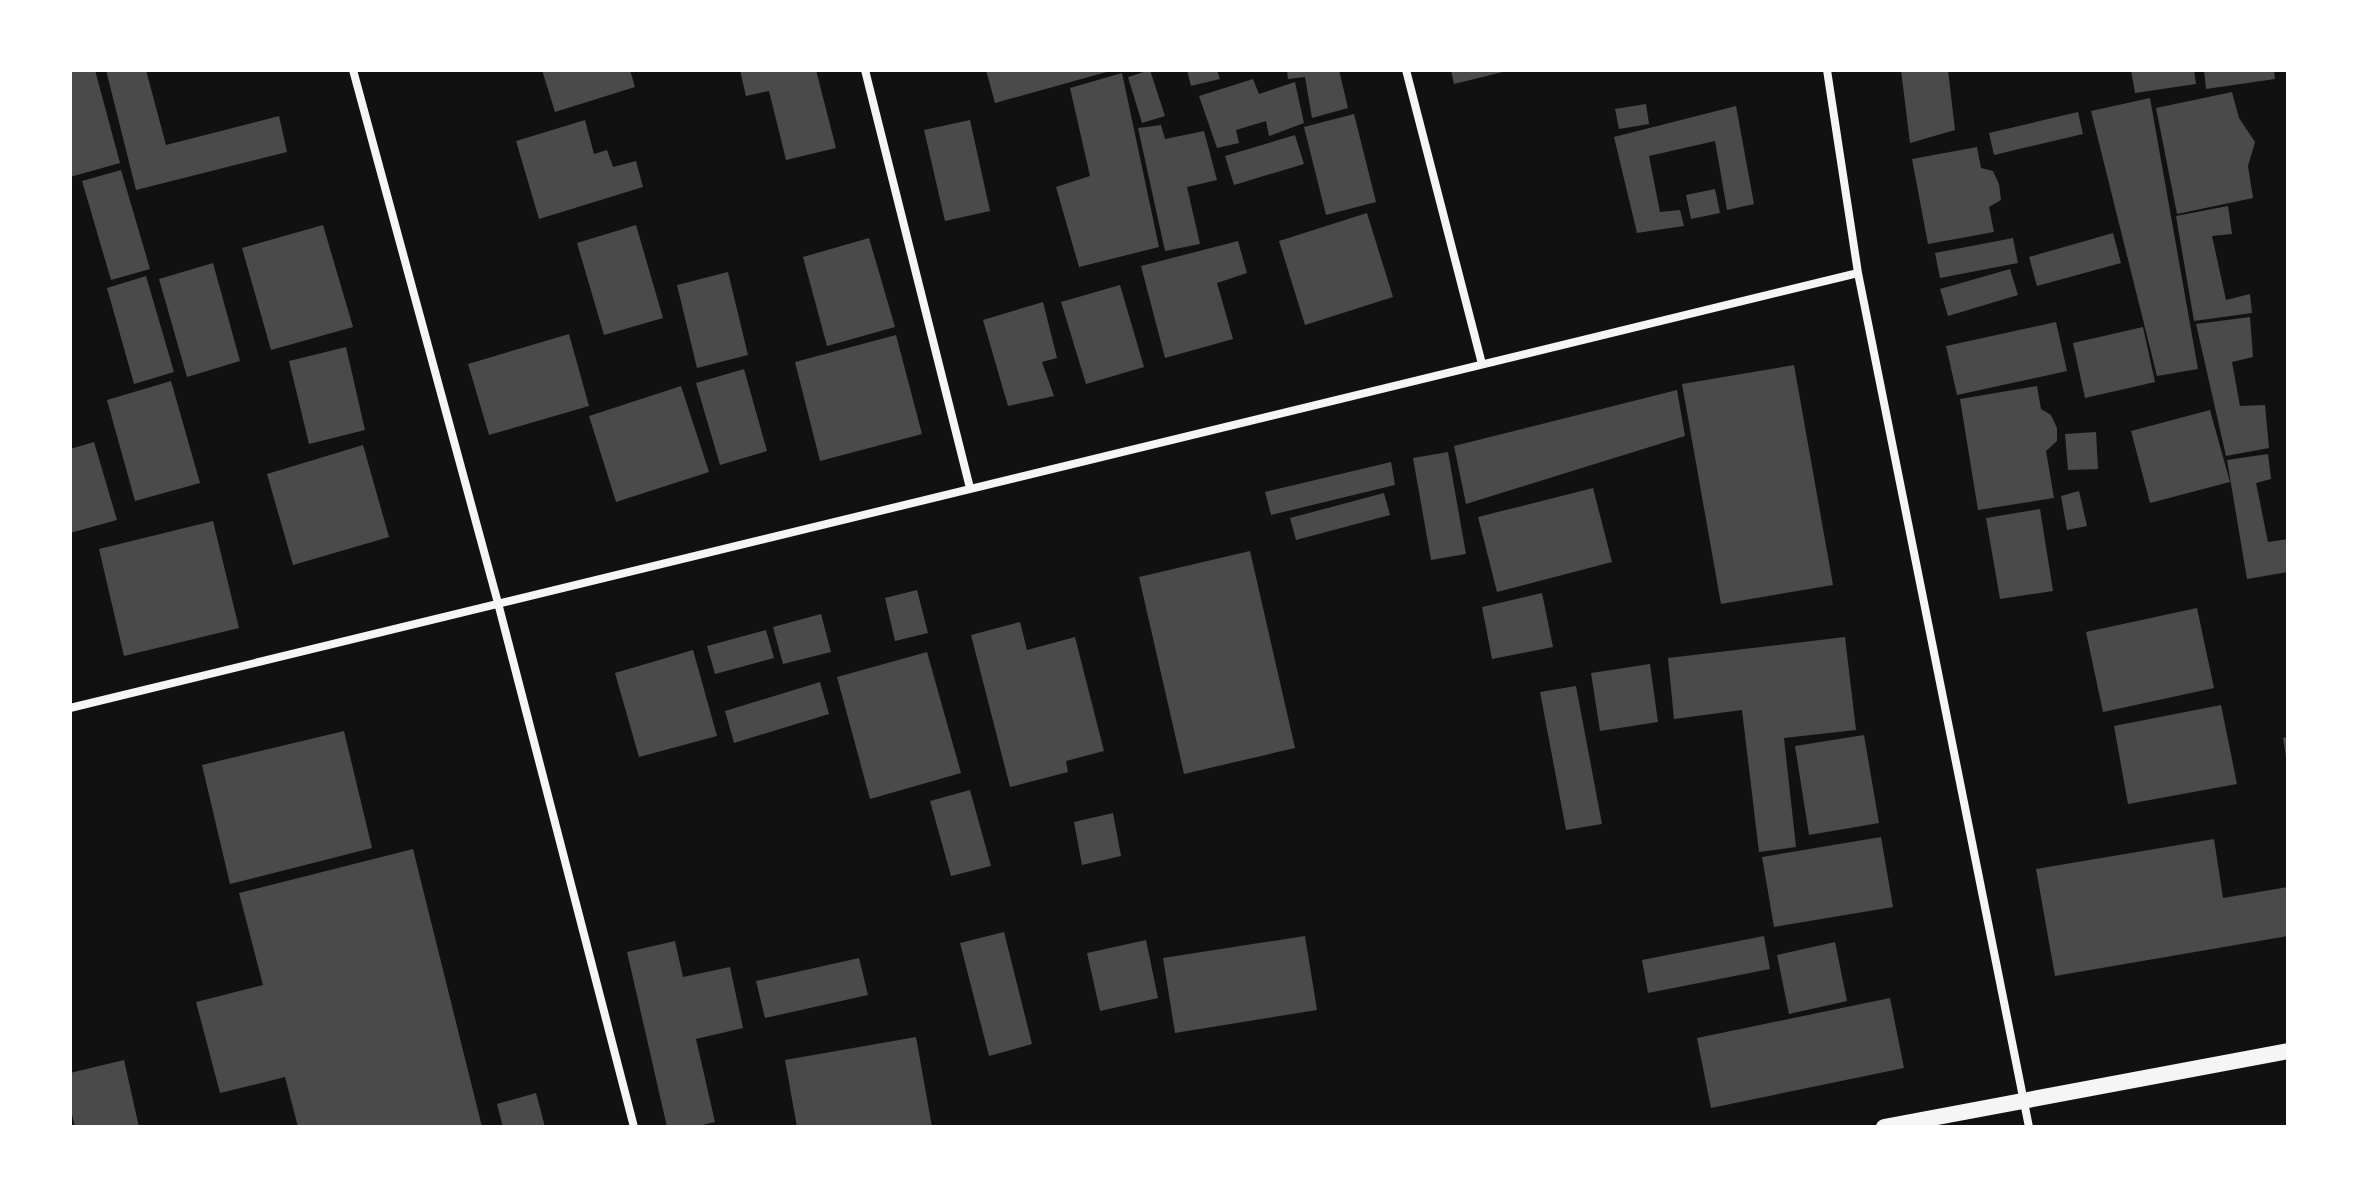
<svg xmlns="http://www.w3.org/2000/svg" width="2358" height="1197" viewBox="0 0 2358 1197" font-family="Cabin,sans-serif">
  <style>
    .building { fill: #4a4a4a }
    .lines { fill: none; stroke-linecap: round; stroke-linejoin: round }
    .minor { stroke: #f5f5f5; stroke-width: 8 }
    .secondary { stroke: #f5f5f5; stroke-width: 16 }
  </style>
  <rect width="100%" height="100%" fill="#111"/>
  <path class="building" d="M 70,70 L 95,70 L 120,163 L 70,177 Z
    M 106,70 L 146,70 L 166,145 L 279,116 L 287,152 L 136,190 Z
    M 542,70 L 630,70 L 635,87 L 555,112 Z
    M 740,70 L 816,70 L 836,148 L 786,160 L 769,91 L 746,96 Z
    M 986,70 L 1110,70 L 1110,71 L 995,103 Z
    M 1150,70 L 1165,116 L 1142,123 L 1128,77 Z
    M 1187,70 L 1217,70 L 1220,79 L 1191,86 Z
    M 1287,70 L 1339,70 L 1348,108 L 1312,118 L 1305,77 L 1288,79 Z
    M 1451,70 L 1507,70 L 1507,71 L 1454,84 Z
    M 1901,70 L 1948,70 L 1955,130 L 1910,143 Z
    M 2131,70 L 2194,70 L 2196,84 L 2135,93 Z
    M 2204,70 L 2274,70 L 2275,79 L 2206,89 Z
    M 1122,73 L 1159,247 L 1079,267 L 1056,187 L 1090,176 L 1070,88 Z
    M 1253,79 L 1259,94 L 1295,82 L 1304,123 L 1269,136 L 1266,121 L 1236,130 L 1239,143 L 1217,148 L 1199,96 Z
    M 2232,92 L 2239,118 L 2255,142 L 2248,166 L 2253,198 L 2177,214 L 2156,108 Z
    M 2150,98 L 2198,369 L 2157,376 L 2091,111 Z
    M 1646,104 L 1649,124 L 1619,129 L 1615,109 Z
    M 1736,106 L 1754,204 L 1727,210 L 1715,141 L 1649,156 L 1660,212 L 1680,210 L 1684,226 L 1637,233 L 1614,137 Z
    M 2078,112 L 2083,134 L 1994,155 L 1989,133 Z
    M 1354,114 L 1376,202 L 1326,215 L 1304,127 Z
    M 585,120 L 594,154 L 607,150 L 613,167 L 636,161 L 643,187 L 539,219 L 516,141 Z
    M 970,120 L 990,211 L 945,221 L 924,130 Z
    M 1161,125 L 1165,139 L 1204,131 L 1217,180 L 1187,187 L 1200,244 L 1165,251 L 1138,128 Z
    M 1295,135 L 1304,164 L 1234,185 L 1225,156 Z
    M 1977,147 L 1981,168 L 1993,171 L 1999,184 L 2001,200 L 1989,207 L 1994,232 L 1928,244 L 1912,159 Z
    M 121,170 L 150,269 L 111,280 L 82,181 Z
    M 1715,189 L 1720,213 L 1691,219 L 1686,195 Z
    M 2228,206 L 2232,234 L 2212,236 L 2226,300 L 2250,294 L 2252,313 L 2194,321 L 2176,216 Z
    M 1367,213 L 1393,297 L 1305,325 L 1279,241 Z
    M 323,225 L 353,327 L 271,350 L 242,248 Z
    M 636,225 L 663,318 L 604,335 L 577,243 Z
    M 2113,233 L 2121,263 L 2037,286 L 2029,257 Z
    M 869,238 L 895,327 L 827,346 L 803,257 Z
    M 2013,238 L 2018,263 L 1940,278 L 1935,253 Z
    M 1238,241 L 1247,273 L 1217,283 L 1233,339 L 1165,358 L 1141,266 Z
    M 213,263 L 240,361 L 187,377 L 159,279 Z
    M 2010,269 L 2018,295 L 1948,316 L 1940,289 Z
    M 728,272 L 748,355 L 697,368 L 677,285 Z
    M 146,276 L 174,372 L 134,384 L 107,288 Z
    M 1120,285 L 1144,367 L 1086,384 L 1061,302 Z
    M 1043,302 L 1057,358 L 1042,362 L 1054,396 L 1008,406 L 983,320 Z
    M 2250,317 L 2253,357 L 2232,362 L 2240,406 L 2265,405 L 2269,448 L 2226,456 L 2196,324 Z
    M 2056,322 L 2067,371 L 1957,395 L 1946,346 Z
    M 2143,327 L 2155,382 L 2085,398 L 2073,343 Z
    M 569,334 L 589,406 L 489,435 L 468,364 Z
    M 896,335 L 922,434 L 820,461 L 795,362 Z
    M 346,347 L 365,430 L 309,444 L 289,361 Z
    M 1794,365 L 1833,585 L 1721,604 L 1682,384 Z
    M 744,369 L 767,451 L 720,465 L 696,383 Z
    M 171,381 L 200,483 L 135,501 L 107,400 Z
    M 681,386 L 709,472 L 616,502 L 589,416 Z
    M 2037,386 L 2041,409 L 2051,415 L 2057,428 L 2057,441 L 2046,451 L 2054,498 L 1978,510 L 1960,399 Z
    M 1677,390 L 1685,436 L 1466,504 L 1454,446 Z
    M 2210,410 L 2230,482 L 2150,503 L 2131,431 Z
    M 2096,432 L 2098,469 L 2068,470 L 2065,434 Z
    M 94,442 L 117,520 L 70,533 L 70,449 Z
    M 363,445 L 389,537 L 293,565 L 267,474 Z
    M 1448,452 L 1466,554 L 1431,560 L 1413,458 Z
    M 2268,454 L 2271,479 L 2256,483 L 2268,542 L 2288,539 L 2288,572 L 2247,579 L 2227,460 Z
    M 1391,462 L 1395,485 L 1271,515 L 1265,492 Z
    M 1593,488 L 1612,562 L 1497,592 L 1478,517 Z
    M 2079,491 L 2087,526 L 2067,530 L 2061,496 Z
    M 1384,493 L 1390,515 L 1296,540 L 1290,518 Z
    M 2040,509 L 2053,591 L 2000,599 L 1986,518 Z
    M 213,521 L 239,628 L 124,656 L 99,549 Z
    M 1250,551 L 1295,748 L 1184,774 L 1139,577 Z
    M 917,590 L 928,633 L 895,641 L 885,598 Z
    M 1542,593 L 1553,647 L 1492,659 L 1482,607 Z
    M 2197,608 L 2214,688 L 2103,712 L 2086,632 Z
    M 821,614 L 831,652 L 783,664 L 773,627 Z
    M 1020,622 L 1027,650 L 1075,637 L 1104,751 L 1066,761 L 1068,772 L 1010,787 L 971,635 Z
    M 766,630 L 774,658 L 715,674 L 707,646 Z
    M 1845,637 L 1856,730 L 1784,738 L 1796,847 L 1759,852 L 1742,710 L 1674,719 L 1668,658 Z
    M 693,650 L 717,736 L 639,757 L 615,673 Z
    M 927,652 L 961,773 L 870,799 L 837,677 Z
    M 1650,664 L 1658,722 L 1600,731 L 1591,673 Z
    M 820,682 L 829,714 L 734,743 L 725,711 Z
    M 1576,686 L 1602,824 L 1566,830 L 1540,692 Z
    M 2221,705 L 2237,784 L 2128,804 L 2114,726 Z
    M 344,731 L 372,848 L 230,884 L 202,765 Z
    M 1864,735 L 1879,823 L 1809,835 L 1795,746 Z
    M 2288,737 L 2288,757 L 2286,757 L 2283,738 Z
    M 970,790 L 991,866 L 951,876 L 930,801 Z
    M 1113,813 L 1121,856 L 1082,865 L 1074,822 Z
    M 1881,837 L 1893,907 L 1774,927 L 1762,857 Z
    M 2214,839 L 2223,898 L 2288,887 L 2288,936 L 2055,976 L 2036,869 Z
    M 413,849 L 482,1127 L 298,1127 L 285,1077 L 220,1093 L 196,1002 L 263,985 L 239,893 Z
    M 1004,932 L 1032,1044 L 989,1056 L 960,943 Z
    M 1305,936 L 1317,1010 L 1175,1033 L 1163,958 Z
    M 1764,936 L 1770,969 L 1648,993 L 1642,960 Z
    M 1146,940 L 1158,998 L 1100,1011 L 1087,953 Z
    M 675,941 L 683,977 L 730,967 L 743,1028 L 696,1039 L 715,1122 L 694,1127 L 667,1127 L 627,952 Z
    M 1835,942 L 1847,1001 L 1789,1014 L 1777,955 Z
    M 859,958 L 868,995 L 765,1018 L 756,981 Z
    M 1890,998 L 1904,1068 L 1711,1108 L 1697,1038 Z
    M 916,1037 L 932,1127 L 797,1127 L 785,1060 Z
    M 124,1060 L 139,1127 L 75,1127 L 70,1106 L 70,1073 Z
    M 536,1093 L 545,1127 L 503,1127 L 497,1104 Z"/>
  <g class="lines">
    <path class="minor" d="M 353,70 L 498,603 L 634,1127
      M 865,70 L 970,488
      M 1406,70 L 1482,364
      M 1827,70 L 1858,273 L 2029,1127
      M 70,708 L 1858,273"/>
    <path class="secondary" d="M 1884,1127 L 2288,1051"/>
  </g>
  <rect width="2358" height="1197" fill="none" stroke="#ffffff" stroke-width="144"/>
</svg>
